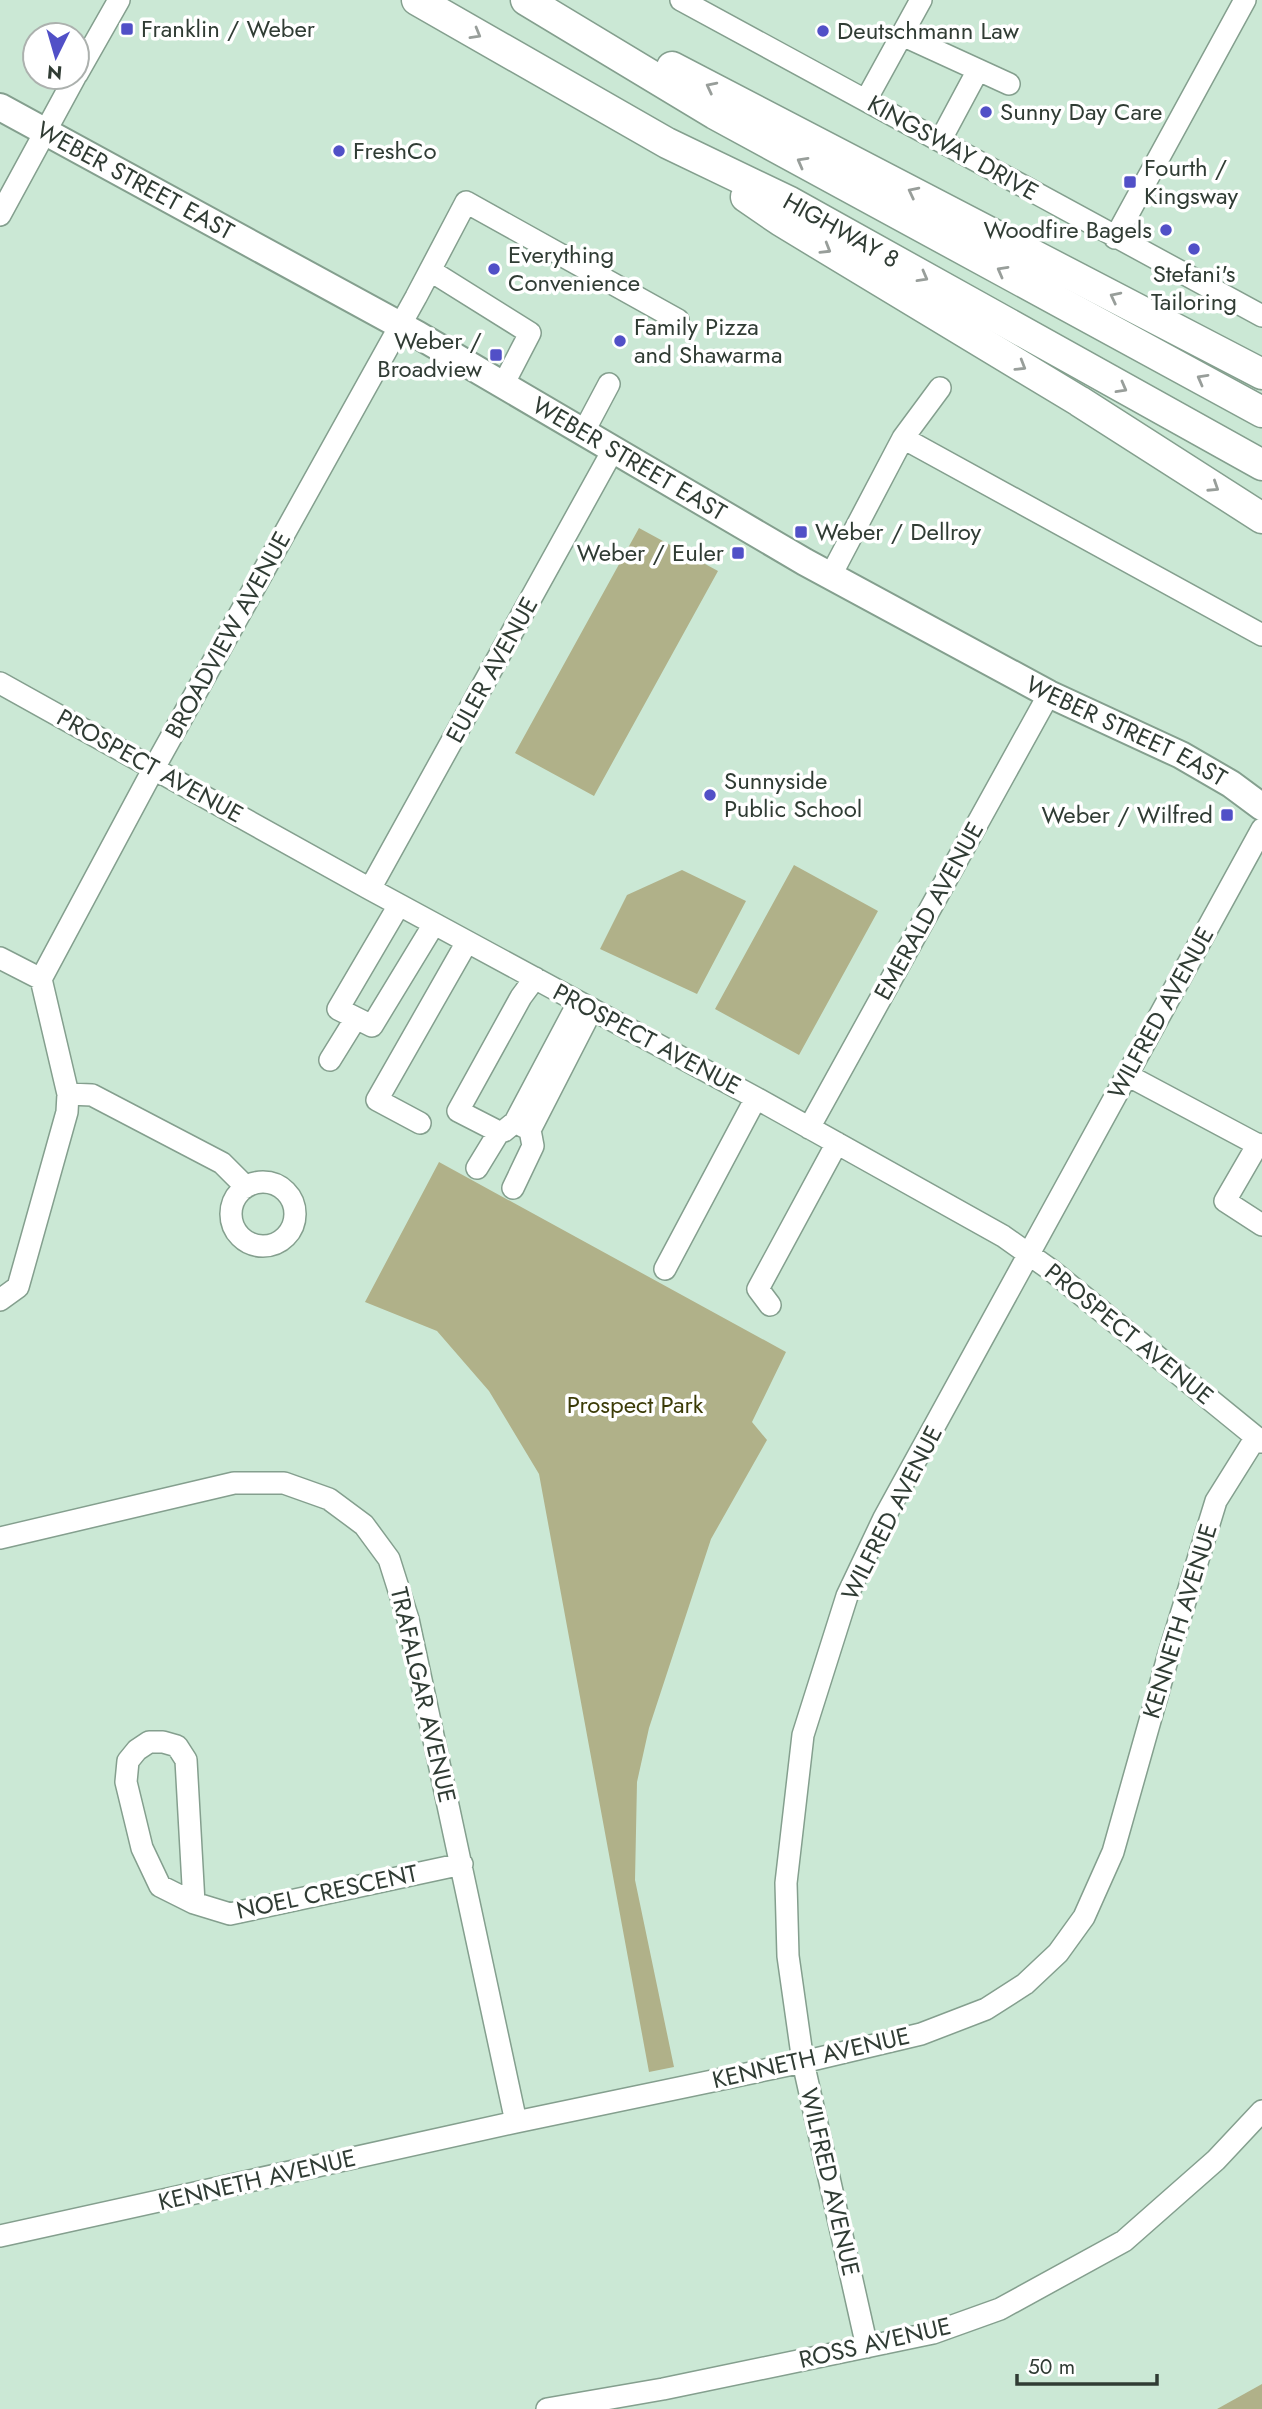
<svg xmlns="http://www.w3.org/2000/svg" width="1262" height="2409" viewBox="0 0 1262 2409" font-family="Jost,sans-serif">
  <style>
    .green { fill: #b0b189 }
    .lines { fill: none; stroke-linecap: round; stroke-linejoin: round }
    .minor-casing { stroke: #849f8e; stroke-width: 24 }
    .major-casing { stroke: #849f8e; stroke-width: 30 }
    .highway-casing { stroke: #849f8e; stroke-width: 33 }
    .minor { stroke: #fff; stroke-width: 21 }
    .major { stroke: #fff; stroke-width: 26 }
    .highway { stroke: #fff; stroke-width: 30 }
    .oneway { stroke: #989e9a }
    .poi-dot { fill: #5150c7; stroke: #fff; stroke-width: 2.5 }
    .labels { text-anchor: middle; stroke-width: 7; stroke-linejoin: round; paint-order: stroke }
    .poi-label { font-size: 24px; fill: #303c34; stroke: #fff; text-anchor: start }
    .street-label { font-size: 24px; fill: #303c34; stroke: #fff }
    .park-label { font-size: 24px; fill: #3b3b07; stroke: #fff }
  </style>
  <rect width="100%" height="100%" fill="#cbe8d5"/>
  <path class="green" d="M 639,528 L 718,571 L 594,796 L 515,753 Z
    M 794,865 L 878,911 L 799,1055 L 715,1009 Z
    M 682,870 L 746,901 L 697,994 L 600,949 L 627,895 Z
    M 439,1162 L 786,1352 L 752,1422 L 767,1440 L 711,1539 L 649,1728 L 637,1782 L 635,1880 L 674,2067 L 649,2072 L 539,1474 L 489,1391 L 437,1331 L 365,1302 Z
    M 1262,2384 L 1262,2409 L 1217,2409 Z"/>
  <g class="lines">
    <g class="minor-casing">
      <path id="minor" d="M 681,0 L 1262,316
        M 902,35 L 1009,84
        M 77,74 L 119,0
        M 866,100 L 921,0
        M 940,141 L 978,70
        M 0,215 L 75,77
        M 1115,238 L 1245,0
        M 431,271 L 530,333 L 503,385
        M 583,433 L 609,384
        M 903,438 L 1262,635
        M 831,575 L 903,438 L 940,388
        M 0,683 L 370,889 L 756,1098 L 1003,1236 L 1051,1270 L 1262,1442
        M 370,889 L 613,450
        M 399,905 L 338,1009 L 372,1026 L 434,924
        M 0,958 L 41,979
        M 330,1060 L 356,1018
        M 1127,1075 L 1262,1147
        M 68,1094 L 92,1095 L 222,1163 L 246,1187
        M 515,1122 L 576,1007
        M 420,1123 L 377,1100 L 467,942
        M 809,1128 L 1049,694
        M 530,1130 L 515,1122 L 504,1131 L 499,1132 L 458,1111 L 521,997 L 535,978
        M 1258,1144 L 1225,1201 L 1262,1225
        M 477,1168 L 499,1132
        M231 1214a32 32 0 1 1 64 0a32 32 0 1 1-64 0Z
        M 513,1188 L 533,1146 L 530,1130 L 592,1009
        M 665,1269 L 756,1098
        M 0,1300 L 18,1287 L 67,1112 L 68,1094 L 41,979 L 154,768 L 416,297 L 466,202 L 678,320
        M 770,1305 L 758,1289 L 837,1143
        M 0,1538 L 234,1483 L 284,1483 L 329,1499 L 364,1525 L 389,1559 L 408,1619 L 516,2122
        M 194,1903 L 186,1760 L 177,1746 L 163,1742 L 149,1742 L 137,1750 L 128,1761 L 126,1782 L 142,1848 L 160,1886 L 194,1903 L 230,1914 L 462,1864
        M 0,2236 L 516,2122 L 803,2062 L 921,2034 L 986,2009 L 1025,1984 L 1058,1953 L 1084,1917 L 1113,1852 L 1168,1657 L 1216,1501 L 1256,1437
        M 867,2347 L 803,2062 L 788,1956 L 786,1883 L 803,1735 L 847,1596 L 884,1518 L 1262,829
        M 547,2409 L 663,2389 L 933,2333 L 1000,2309 L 1124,2241 L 1216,2160 L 1262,2111"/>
    </g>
    <g class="major-casing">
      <g id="major">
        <path id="s1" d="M 0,107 L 418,335 L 805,562 L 1049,694 L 1181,755 L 1231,784 L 1262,807"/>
      </g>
    </g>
    <g class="highway-casing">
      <g id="highway">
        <path id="s2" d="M 417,0 L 667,143 L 790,202 L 1262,465"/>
        <path d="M 526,0 L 715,114 L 1262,412"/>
        <path d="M 672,67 L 1262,374"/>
        <path d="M 746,197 L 781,221 L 1079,401 L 1262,518"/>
      </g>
    </g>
    <use href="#minor" class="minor"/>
    <use href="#major" class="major"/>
    <use href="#highway" class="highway"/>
  </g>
  <defs><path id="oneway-chevron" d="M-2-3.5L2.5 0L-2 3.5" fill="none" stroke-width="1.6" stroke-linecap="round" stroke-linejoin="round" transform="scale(1.75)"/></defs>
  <g class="oneway">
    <use href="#oneway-chevron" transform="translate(476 34) rotate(30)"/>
    <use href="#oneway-chevron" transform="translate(711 87) rotate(-153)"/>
    <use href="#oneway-chevron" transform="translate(802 162) rotate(-151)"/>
    <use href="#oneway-chevron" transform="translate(913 192) rotate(-153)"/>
    <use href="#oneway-chevron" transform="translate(826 249) rotate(31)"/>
    <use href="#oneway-chevron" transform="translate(1002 271) rotate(-151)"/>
    <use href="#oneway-chevron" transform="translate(923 277) rotate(29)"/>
    <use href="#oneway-chevron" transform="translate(1115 297) rotate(-153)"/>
    <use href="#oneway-chevron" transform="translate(1021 366) rotate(31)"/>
    <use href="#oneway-chevron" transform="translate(1202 379) rotate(-151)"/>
    <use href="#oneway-chevron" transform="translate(1122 388) rotate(29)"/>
    <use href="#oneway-chevron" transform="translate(1214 487) rotate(33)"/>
  </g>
  <g class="poi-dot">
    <rect x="120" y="22" width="14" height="14" rx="3.5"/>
    <circle cx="823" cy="31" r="7"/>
    <circle cx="986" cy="112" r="7"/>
    <circle cx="339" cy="151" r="7"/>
    <rect x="1123" y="175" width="14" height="14" rx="3.5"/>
    <circle cx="1166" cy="230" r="7"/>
    <circle cx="1194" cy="249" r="7"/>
    <circle cx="494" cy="269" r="7"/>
    <circle cx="620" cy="341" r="7"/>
    <rect x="489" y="348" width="14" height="14" rx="3.5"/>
    <rect x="794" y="525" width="14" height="14" rx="3.5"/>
    <rect x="731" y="546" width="14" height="14" rx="3.5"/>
    <circle cx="710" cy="795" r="7"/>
    <rect x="1220" y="808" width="14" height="14" rx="3.5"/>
  </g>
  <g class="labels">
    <g class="poi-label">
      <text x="141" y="37">Franklin / Weber</text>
      <text x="837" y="39">Deutschmann Law</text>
      <text x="1000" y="120">Sunny Day Care</text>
      <text x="353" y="159">FreshCo</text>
      <text x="1144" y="176">Fourth /<tspan x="1144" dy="28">Kingsway</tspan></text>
      <text x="1152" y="238" text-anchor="end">Woodfire Bagels</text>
      <text x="508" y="263">Everything<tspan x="508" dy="28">Convenience</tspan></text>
      <text x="1194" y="282" text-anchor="middle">Stefani's<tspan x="1194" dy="28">Tailoring</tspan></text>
      <text x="634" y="335">Family Pizza<tspan x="634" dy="28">and Shawarma</tspan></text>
      <text x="482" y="349" text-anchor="end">Weber /<tspan x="482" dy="28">Broadview</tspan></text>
      <text x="815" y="540">Weber / Dellroy</text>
      <text x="724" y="561" text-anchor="end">Weber / Euler</text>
      <text x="724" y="789">Sunnyside<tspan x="724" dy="28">Public School</tspan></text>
      <text x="1213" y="823" text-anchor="end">Weber / Wilfred</text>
    </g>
    <g class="street-label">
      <text transform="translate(953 148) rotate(29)" y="8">KINGSWAY DRIVE</text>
      <text dy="8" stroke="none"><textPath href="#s1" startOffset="154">WEBER STREET EAST</textPath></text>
      <text dy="8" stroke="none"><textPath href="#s2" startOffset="483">HIGHWAY 8</textPath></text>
      <text dy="8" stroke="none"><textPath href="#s1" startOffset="721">WEBER STREET EAST</textPath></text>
      <text transform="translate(228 635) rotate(-61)" y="8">BROADVIEW AVENUE</text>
      <text transform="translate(492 670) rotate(-61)" y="8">EULER AVENUE</text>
      <text dy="8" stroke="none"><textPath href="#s1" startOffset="1288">WEBER STREET EAST</textPath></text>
      <text transform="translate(150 766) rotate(29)" y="8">PROSPECT AVENUE</text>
      <text transform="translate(929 911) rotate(-61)" y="8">EMERALD AVENUE</text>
      <text transform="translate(1161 1013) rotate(-61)" y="8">WILFRED AVENUE</text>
      <text transform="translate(647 1039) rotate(28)" y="8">PROSPECT AVENUE</text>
      <text transform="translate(1129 1334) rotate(39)" y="8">PROSPECT AVENUE</text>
      <text transform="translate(892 1513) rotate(-63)" y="8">WILFRED AVENUE</text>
      <text transform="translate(1180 1621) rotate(-73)" y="8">KENNETH AVENUE</text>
      <text transform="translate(423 1695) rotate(77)" y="8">TRAFALGAR AVENUE</text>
      <text transform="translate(327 1892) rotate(-12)" y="8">NOEL CRESCENT</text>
      <text transform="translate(811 2058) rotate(-13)" y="8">KENNETH AVENUE</text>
      <text transform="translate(257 2180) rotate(-13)" y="8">KENNETH AVENUE</text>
      <text transform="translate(830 2182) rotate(77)" y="8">WILFRED AVENUE</text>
      <text transform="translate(875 2343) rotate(-13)" y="8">ROSS AVENUE</text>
    </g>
    <g class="park-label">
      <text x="635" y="1413">Prospect Park</text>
    </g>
  </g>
  <g transform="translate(56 56) rotate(185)"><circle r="33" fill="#ffffff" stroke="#acb1ae" stroke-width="2"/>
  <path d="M0-5L12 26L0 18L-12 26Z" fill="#5150c7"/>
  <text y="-10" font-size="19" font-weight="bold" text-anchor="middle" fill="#303c34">N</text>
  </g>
  <path d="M1017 2374v10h140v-10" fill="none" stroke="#303c34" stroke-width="3.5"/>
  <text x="1028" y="2374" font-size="21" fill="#303c34" stroke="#ffffff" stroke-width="5" paint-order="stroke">50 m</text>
</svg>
